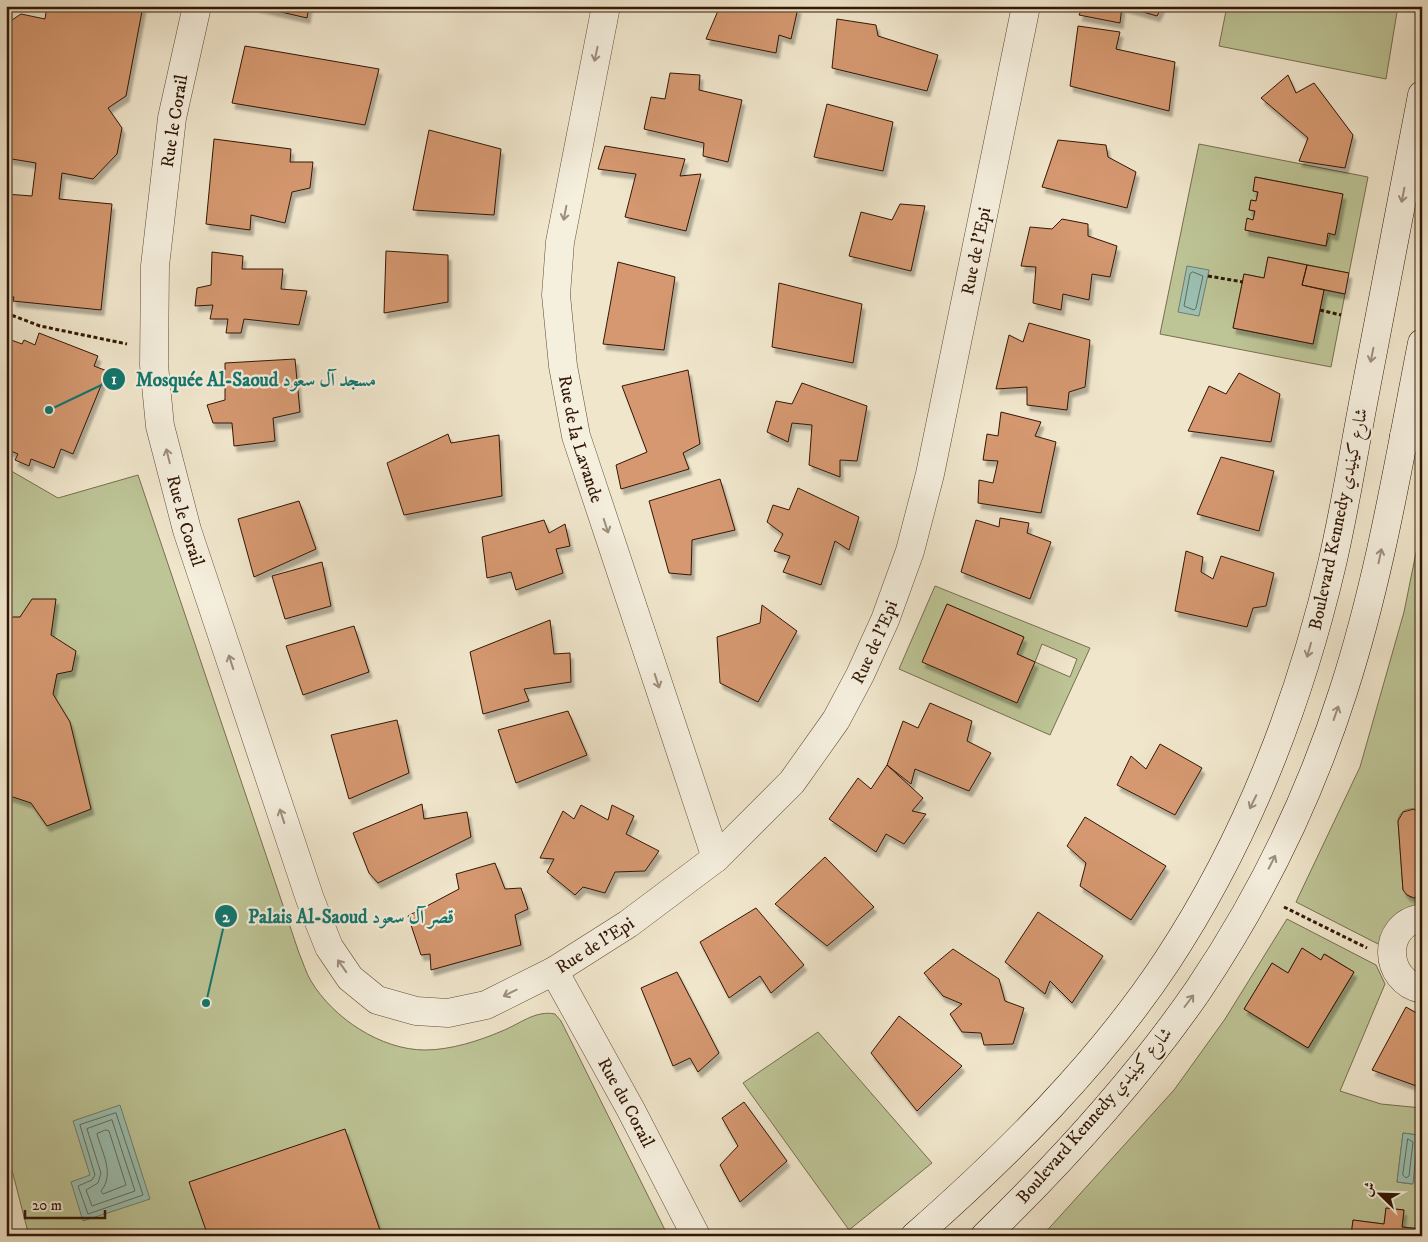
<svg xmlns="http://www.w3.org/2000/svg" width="1428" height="1242" viewBox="0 0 1428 1242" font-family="'IM FELL DW Pica',Amiri,serif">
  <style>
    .green { fill: #bdc496; stroke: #786e4e; fill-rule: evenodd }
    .water { fill: #9bc0b2; stroke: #717c6d }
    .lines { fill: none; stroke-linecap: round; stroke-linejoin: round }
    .shore { stroke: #666c5c; stroke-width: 1 }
    .building { fill: #d59870; stroke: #321705; filter: url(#shadow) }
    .street-casing { stroke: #624b37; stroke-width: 29 }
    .secondary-casing { stroke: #321705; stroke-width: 29 }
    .path { stroke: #321705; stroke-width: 3; stroke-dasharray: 4 2.5; stroke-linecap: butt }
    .street { stroke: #f5efde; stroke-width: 28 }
    .secondary { stroke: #f5efde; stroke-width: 28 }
    .oneway { stroke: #9d8e7c }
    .labels { text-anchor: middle; stroke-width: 4.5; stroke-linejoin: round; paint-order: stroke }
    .street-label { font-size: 18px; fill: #321705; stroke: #f5efde }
    .leader { fill: none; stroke: #0f766e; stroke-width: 2 }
    .callout-dot { fill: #0f766e; stroke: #f5efde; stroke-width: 2 }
    .mark-label { font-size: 15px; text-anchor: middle; font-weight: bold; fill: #fff }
    .callout-label { font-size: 19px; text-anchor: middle; font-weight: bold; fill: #0f766e; stroke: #f5efde; stroke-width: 4.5; stroke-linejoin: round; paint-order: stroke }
  </style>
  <defs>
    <filter id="shadow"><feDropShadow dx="3" dy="5.5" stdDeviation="1" flood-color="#0004"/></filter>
  </defs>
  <rect width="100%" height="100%" fill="#f0e6cc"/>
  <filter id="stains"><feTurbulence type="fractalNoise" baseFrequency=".004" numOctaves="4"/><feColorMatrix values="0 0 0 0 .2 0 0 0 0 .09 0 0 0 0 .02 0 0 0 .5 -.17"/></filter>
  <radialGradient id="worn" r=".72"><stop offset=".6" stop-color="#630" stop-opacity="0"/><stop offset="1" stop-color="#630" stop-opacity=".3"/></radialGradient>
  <path class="green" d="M 1227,6 L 1398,6 L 1386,79 L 1219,46 Z
    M 1199,144 L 1368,177 L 1349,273 L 1268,257 L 1264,278 L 1244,274 L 1233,328 L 1313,344 L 1324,290 L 1345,294 L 1331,367 L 1160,334 ZM 1256,177 L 1343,194 L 1326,246 L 1245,230 L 1247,219 L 1253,220 L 1255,211 L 1249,210 L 1251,200 L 1256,201 L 1258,192 L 1253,191 Z
    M 6,468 L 58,498 L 138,475 L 299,953 C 303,962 306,973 311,981 C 333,1018 381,1050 425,1050 C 450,1050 479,1041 502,1031 C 520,1024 535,1010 555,1014 L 561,1021 L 668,1236 L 29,1236 L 6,1147 Z
    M 1422,523 L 1422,816 L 1414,809 C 1405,808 1399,813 1398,821 L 1403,890 L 1410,897 L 1422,895 L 1422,908 C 1392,909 1389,918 1380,945 L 1296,902 L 1360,767 L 1404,612 Z
    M 935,586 L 1090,648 L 1050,735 L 899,669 ZM 947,604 L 1024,637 L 1017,654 L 1035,662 L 923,662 ZM 1042,644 L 1077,659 L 1070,677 L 1035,662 Z
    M 1287,919 L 1376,965 L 1385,984 L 1340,1091 L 1381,1104 L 1422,1108 L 1422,1229 L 1402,1227 L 1404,1210 L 1386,1208 L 1384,1224 L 1353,1220 L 1351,1236 L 1042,1236 L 1174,1090 L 1225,1019 ZM 1302,948 L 1321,960 L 1325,954 L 1354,972 L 1308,1048 L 1244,1009 L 1272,963 L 1288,973 ZM 1403,1133 L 1418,1135 L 1412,1184 L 1397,1182 Z
    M 818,1032 L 932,1163 L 849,1230 L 743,1083 Z"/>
  <path class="water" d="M 1187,266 L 1209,270 L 1199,316 L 1178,312 Z
    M 120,1105 L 150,1199 L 83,1221 L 71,1182 L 90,1175 L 73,1121 Z
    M 1403,1133 L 1418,1135 L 1413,1184 L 1397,1182 Z"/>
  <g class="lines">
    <path class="shore" d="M 1193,272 L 1203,276 L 1196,308 L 1194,310 L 1184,306 L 1190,274 Z
      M 116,1113 L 143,1195 L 88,1214 L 78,1186 L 92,1180 L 95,1175 L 80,1125 Z
      M 112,1120 L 135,1191 L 92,1206 L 86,1190 L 98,1183 L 101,1173 L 87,1129 Z
      M 106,1130 L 109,1131 L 126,1185 L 103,1194 L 101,1191 C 115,1174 102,1153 97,1134 Z
      M 1408,1139 L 1413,1142 L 1409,1176 L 1406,1178 L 1403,1175 Z"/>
  </g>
  <path class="building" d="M 47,6 L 143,6 L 126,96 L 108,108 L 122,128 L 117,154 L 93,179 L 62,173 L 59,199 L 112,204 L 101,310 L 13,301 L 14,297 L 6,296 L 6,194 L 32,196 L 36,163 L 6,158 L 6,24 L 21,14 L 45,19 Z
    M 255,6 L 309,6 L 307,18 Z
    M 720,6 L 790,6 L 798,8 L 791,39 L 779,35 L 776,53 L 706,39 Z
    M 1083,6 L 1162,6 L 1157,16 L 1122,6 L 1120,23 L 1079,15 Z
    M 837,19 L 876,25 L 878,36 L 938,55 L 927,91 L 832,68 Z
    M 1078,26 L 1120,32 L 1116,49 L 1175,62 L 1169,111 L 1070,86 Z
    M 245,46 L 379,69 L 365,125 L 232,103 Z
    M 670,73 L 700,75 L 699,90 L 742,100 L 728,162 L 703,156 L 704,143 L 644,129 L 651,97 L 665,99 Z
    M 1288,75 L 1296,93 L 1314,83 L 1353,135 L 1345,168 L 1299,161 L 1308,138 L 1261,98 Z
    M 827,104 L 893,122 L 883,171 L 814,157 Z
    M 429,130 L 501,149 L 494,215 L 413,210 Z
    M 214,139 L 291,149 L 290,162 L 313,162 L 310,188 L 292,192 L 285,223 L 251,215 L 250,230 L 206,224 Z
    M 1058,140 L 1106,145 L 1108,157 L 1136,172 L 1127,208 L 1042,187 Z
    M 605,146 L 685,159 L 680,176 L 701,174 L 686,231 L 625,217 L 636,174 L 598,169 Z
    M 1255,177 L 1343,194 L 1335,235 L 1328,233 L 1326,246 L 1245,230 L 1247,218 L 1253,220 L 1255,211 L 1249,210 L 1251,200 L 1256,201 L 1258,192 L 1253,191 Z
    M 900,204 L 925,206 L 911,271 L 849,256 L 861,212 L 892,220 Z
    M 1062,219 L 1088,224 L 1088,236 L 1117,246 L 1110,277 L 1092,274 L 1089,300 L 1063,294 L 1061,310 L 1033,303 L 1036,267 L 1021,266 L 1030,227 L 1052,229 Z
    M 386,251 L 448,255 L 448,302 L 384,313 Z
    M 212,252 L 243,256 L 242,269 L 283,269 L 281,289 L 307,291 L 299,325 L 244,319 L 241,333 L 226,333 L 228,319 L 210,319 L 213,305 L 195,306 L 197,288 L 211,285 Z
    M 1268,257 L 1307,265 L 1302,285 L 1324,290 L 1313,344 L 1233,328 L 1244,274 L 1264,278 Z
    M 618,262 L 675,277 L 664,350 L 603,344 Z
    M 1307,265 L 1349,273 L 1345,294 L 1302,285 Z
    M 779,283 L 862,304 L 853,363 L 772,347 Z
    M 1029,323 L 1090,340 L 1085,387 L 1069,392 L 1067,410 L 1027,405 L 1027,387 L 996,389 L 1009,335 L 1023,342 Z
    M 39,333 L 98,356 L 94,366 L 107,371 L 73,454 L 61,449 L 54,468 L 31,459 L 29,466 L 15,460 L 18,454 L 6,449 L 6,338 L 22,344 L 24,340 L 35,345 Z
    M 295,359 L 300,412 L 273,418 L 275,441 L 234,446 L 232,423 L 213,423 L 207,405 L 225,400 L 225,363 Z
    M 688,370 L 700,444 L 683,453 L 689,469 L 621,489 L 616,465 L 647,452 L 622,386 Z
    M 1239,373 L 1280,394 L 1271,442 L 1188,431 L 1209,386 L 1226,394 Z
    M 802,383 L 867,406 L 857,461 L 840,460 L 840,477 L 809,465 L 812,425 L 792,423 L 788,442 L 767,432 L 776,401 L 792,404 Z
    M 1001,412 L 1041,422 L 1035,436 L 1056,442 L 1041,513 L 978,503 L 979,480 L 993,483 L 998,461 L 983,460 L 987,434 L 998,436 Z
    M 448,434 L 451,443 L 499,435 L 502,496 L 404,515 L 387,463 Z
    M 1221,457 L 1274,471 L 1259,531 L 1197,514 Z
    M 720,479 L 735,530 L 692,540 L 691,575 L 669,573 L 649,501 Z
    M 798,488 L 859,517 L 849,550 L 835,541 L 821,585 L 783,572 L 790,556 L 774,551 L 783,534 L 767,522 L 773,505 L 789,510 Z
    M 299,501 L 316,549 L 254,577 L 238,519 Z
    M 1000,518 L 1029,523 L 1027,533 L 1051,542 L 1030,599 L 961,572 L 976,520 L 999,527 Z
    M 544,520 L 549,533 L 565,524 L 570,546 L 556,549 L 563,573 L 516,590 L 511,572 L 487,578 L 482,537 Z
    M 1186,551 L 1203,557 L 1201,572 L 1213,579 L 1221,556 L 1274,573 L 1266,606 L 1253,608 L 1247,627 L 1175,611 Z
    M 322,562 L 331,606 L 285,619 L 272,576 Z
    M 32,599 L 56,599 L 51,635 L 76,651 L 72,671 L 57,674 L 53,694 L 70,722 L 91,809 L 47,826 L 31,803 L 10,796 L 6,801 L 6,617 L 20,617 Z
    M 947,604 L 1024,637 L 1017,654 L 1035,662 L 1017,703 L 922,662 Z
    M 762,605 L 797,631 L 758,702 L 720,683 L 717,637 L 760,623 Z
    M 550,620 L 554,654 L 570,653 L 571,682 L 524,689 L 529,701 L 483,714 L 470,652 Z
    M 354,626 L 369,672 L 303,695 L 286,646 Z
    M 930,703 L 972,721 L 967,741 L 991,753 L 969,791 L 915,769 L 911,784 L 887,765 L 903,721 L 918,728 Z
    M 568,711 L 587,755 L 516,783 L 498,730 Z
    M 397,720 L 409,773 L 349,799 L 331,735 Z
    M 1160,744 L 1202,768 L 1175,815 L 1117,785 L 1131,756 L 1146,769 Z
    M 887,765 L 923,798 L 912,811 L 926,814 L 904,844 L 886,834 L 876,852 L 829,819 L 858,778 L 871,789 Z
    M 422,804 L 424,819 L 467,812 L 471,837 L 378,883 L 369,873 L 353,833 Z
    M 581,805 L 608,820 L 612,805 L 634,816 L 626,834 L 659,851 L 645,871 L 615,872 L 605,893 L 583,887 L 575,895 L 547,872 L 554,859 L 540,858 L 563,811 L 574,819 Z
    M 1414,809 L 1422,816 L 1422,895 L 1414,898 L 1407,895 L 1403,890 L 1398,821 L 1403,812 Z
    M 1085,817 L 1166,866 L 1131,920 L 1080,886 L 1086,863 L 1067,846 Z
    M 825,857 L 874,907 L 827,946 L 775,904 Z
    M 495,863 L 505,889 L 521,888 L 528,909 L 515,915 L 521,945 L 431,970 L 430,954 L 421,955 L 408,916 L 459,889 L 456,874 Z
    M 756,908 L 804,965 L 771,993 L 760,976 L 729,998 L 700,942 Z
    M 1038,912 L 1103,956 L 1072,1003 L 1050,981 L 1045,994 L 1005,962 Z
    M 1302,948 L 1321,960 L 1324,954 L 1354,972 L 1308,1048 L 1244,1009 L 1272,963 L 1288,973 Z
    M 953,949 L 999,979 L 1005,1001 L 1024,1008 L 1013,1044 L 984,1045 L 981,1033 L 962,1032 L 950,1014 L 962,1004 L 943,996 L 924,973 Z
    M 677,972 L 719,1053 L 698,1072 L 690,1058 L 673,1066 L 641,988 Z
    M 1406,1007 L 1422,1016 L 1422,1088 L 1372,1070 Z
    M 899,1016 L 962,1066 L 917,1111 L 871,1053 Z
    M 744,1102 L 787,1161 L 740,1202 L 720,1165 L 738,1146 L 722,1118 Z
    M 345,1129 L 382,1236 L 208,1236 L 189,1182 Z
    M 1386,1208 L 1404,1210 L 1402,1227 L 1422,1229 L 1422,1236 L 1351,1236 L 1353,1220 L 1384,1224 Z"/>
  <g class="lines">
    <g class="street-casing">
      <g id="street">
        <path id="s1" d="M 197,6 L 172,118 L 155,266 L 154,365 L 160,426 L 187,530 L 310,899 L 329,947 L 350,978 L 377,1000 L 416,1011 L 448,1013 L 486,1005 L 554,971 L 628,924 L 716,858 L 792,782 L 836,720 L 860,675 L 885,620 L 910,551 L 930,474 L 1026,6"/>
        <path id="s2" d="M 606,6 L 560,242 L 556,295 L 563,366 L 576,436 L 716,858"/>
        <path d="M 1404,436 L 1422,439"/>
        <path d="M 1422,918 C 1381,924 1383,981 1422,989"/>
        <path id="s3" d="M 554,971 L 631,1110 L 696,1236"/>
      </g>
    </g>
    <g class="secondary-casing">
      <path id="secondary" d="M 915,1236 C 1007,1155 1099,1064 1167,961 C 1246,841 1299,704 1332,564 C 1345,508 1354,450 1365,393 C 1384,294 1403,195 1422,95
        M 985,1236 C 1062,1161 1138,1078 1199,989 C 1260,898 1310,796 1343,692 C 1380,578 1399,460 1422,343"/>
    </g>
    <path class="path" d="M 1208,276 L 1243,282
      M 1320,310 L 1341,315
      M 6,313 L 40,326 L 127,344
      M 1284,907 L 1367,948"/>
    <use href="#street" class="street"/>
    <use href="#secondary" class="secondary"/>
  </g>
  <defs><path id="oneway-shaft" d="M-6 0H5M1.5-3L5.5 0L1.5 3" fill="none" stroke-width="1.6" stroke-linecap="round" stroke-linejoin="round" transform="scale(1.25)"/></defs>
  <g class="oneway">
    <use href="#oneway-shaft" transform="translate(596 54) rotate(102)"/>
    <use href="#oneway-shaft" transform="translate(1403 195) rotate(101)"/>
    <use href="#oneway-shaft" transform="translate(565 213) rotate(101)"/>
    <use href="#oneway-shaft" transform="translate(1372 355) rotate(101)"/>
    <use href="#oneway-shaft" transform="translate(168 456) rotate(-104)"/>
    <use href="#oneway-shaft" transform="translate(606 526) rotate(72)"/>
    <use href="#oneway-shaft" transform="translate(1380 556) rotate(-78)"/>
    <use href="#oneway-shaft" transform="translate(1309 650) rotate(106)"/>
    <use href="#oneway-shaft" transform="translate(231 662) rotate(-108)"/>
    <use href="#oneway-shaft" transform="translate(657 681) rotate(72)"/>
    <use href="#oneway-shaft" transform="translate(1336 713) rotate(-71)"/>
    <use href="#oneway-shaft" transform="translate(1253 802) rotate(116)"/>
    <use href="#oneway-shaft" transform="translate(282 816) rotate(-108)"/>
    <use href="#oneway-shaft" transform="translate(1272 862) rotate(-63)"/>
    <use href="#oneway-shaft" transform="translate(342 966) rotate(-125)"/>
    <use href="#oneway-shaft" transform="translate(510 993) rotate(154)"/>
    <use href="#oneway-shaft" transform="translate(1189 1001) rotate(-53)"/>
  </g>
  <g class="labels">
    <g class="street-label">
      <text transform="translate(174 121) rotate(-81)" y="6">Rue le Corail</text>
      <text dy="6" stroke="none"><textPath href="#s1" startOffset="2105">Rue de l'Epi</textPath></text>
      <text dy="6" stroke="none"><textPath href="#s2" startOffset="440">Rue de la Lavande</textPath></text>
      <text transform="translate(1338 519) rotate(-78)" y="6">Boulevard Kennedy شارع كينيدي</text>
      <text dy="6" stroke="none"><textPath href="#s1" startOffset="522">Rue le Corail</textPath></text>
      <text dy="6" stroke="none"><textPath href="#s1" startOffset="1700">Rue de l'Epi</textPath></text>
      <text dy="6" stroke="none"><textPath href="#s1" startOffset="1280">Rue de l'Epi</textPath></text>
      <text dy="6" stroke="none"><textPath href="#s3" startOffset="150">Rue du Corail</textPath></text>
      <text transform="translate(1094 1115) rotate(-49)" y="6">Boulevard Kennedy شارع كينيدي</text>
    </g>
  </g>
  <path class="leader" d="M49 410L114 379M206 1003L226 916"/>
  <g class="callout-dot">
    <circle cx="49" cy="410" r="5"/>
    <circle cx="206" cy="1003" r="5"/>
    <circle cx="114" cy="379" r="12"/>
    <circle cx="226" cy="916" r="12"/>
  </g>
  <g class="mark-label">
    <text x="114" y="384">1</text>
    <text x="226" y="922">2</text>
  </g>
  <g class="callout-label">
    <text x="256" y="386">Mosquée Al-Saoud مسجد آل سعود</text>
    <text x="351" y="923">Palais Al-Saoud قصر آل سعود</text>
  </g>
  <rect width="1428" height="1242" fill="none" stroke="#f0e6cc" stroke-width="25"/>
  <rect x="8" y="8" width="1413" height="1227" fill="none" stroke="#321705" stroke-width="2.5"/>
  <rect x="12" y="12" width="1403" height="1217" fill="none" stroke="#321705"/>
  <g transform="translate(1380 1194) rotate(293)" stroke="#f5efde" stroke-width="4" paint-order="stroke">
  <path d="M0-4L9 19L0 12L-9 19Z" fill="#321705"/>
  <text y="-8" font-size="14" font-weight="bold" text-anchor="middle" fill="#321705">ش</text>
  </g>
  <path d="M25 1210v8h80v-8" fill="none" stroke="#321705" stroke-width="2.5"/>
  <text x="32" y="1210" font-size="15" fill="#321705" stroke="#f5efde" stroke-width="4" paint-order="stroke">20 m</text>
  <rect width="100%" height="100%" filter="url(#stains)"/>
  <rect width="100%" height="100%" fill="url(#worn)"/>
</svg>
